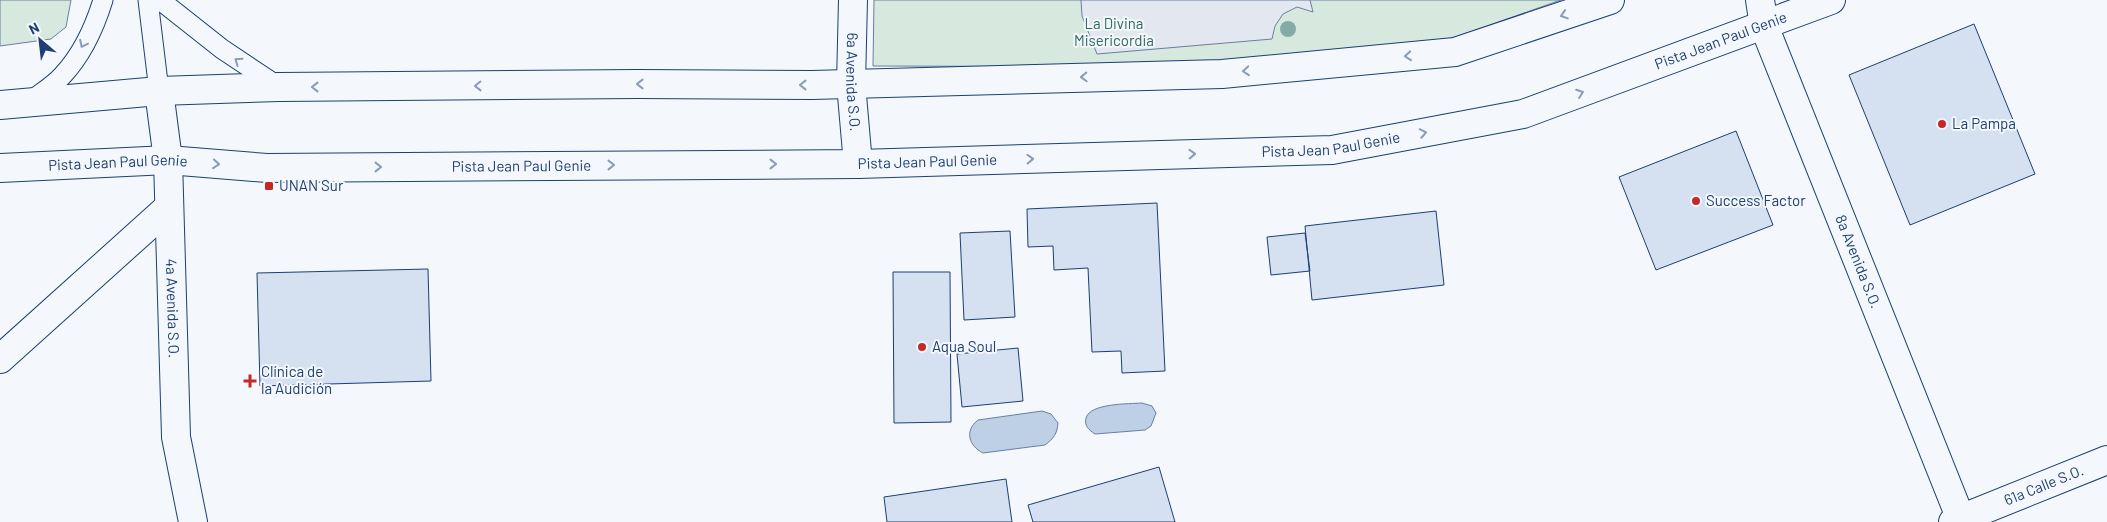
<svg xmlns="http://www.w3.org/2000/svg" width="2107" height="522" viewBox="0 0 2107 522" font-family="Barlow,sans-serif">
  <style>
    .green { fill: #d7e8df; stroke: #687fa3 }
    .parking { fill: #e3e8f0; stroke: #687fa3 }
    .water { fill: #bed0e5; stroke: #687fa3 }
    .building { fill: #d5e0f0; stroke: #1d3f73 }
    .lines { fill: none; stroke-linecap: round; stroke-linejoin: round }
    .service-casing { stroke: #1d3f73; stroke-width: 21 }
    .minor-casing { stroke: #1d3f73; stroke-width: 30 }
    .secondary-casing { stroke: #1d3f73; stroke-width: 30 }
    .service { stroke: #f4f7fb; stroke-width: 19 }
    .minor { stroke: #f4f7fb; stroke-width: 28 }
    .secondary { stroke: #f4f7fb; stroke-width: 28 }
    .tree { fill: #86aba6 }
    .oneway { stroke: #889bb7 }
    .poi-dot { fill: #c62828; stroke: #f4f7fb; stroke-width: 2 }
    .labels { text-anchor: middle; stroke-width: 4; stroke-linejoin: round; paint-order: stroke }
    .park-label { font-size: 15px; fill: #2c6c60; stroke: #f4f7fb }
    .street-label { font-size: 15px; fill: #1d3f73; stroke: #f4f7fb }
    .poi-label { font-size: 15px; fill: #1d3f73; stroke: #f4f7fb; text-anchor: start }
  </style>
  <rect width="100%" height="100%" fill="#f4f7fb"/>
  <path class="green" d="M 0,0 L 71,0 L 66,27 L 51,39 L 0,46 Z
    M 874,0 L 1561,0 L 1453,38 L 1200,67 L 873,66 Z"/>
  <path class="parking" d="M 1081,0 L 1310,0 L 1313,12 L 1297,7 L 1283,14 L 1275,26 L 1272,39 L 1097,54 L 1082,16 Z"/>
  <path class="water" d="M 1142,403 L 1152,406 L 1156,413 L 1151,426 L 1145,430 L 1095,434 C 1089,430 1084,426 1086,418 C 1090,403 1129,404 1142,403 Z
    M 1042,411 L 1051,414 L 1058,423 C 1057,434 1054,438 1045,445 L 983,453 C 969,446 964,431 978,420 Z"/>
  <path class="building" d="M 1974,24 L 2035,174 L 1910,225 L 1849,75 Z
    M 1736,131 L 1773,225 L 1656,270 L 1619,177 Z
    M 1157,203 L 1165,371 L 1122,373 L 1121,351 L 1092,352 L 1088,268 L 1054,270 L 1053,246 L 1028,247 L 1027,209 Z
    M 1436,211 L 1444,285 L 1312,300 L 1305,226 Z
    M 1010,231 L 1015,317 L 964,320 L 960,233 Z
    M 1305,233 L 1310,271 L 1271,275 L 1267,237 Z
    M 428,269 L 431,381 L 260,386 L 257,273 Z
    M 893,272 L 950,272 L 951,422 L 894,423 Z
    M 1018,348 L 1023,401 L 962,407 L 957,354 Z
    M 1159,467 L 1175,522 L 1033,522 L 1028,505 Z
    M 1006,479 L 1012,522 L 887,522 L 884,497 Z"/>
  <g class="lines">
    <g class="service-casing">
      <path id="service" d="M 148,0 L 159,91
        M 160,0 L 222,49 L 279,87
        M 31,101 C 41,93 54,85 62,76 C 81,56 95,26 103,0"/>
    </g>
    <g class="minor-casing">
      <g id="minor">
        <path id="s1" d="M 853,0 L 851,84 L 858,164"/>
        <path id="s2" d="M 1760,0 L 1764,26 L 1962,522"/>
        <path id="s3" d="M 159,91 L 168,160 L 176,437 L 193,522"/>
        <path d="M 0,359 L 169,207"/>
        <path id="s4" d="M 1953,522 L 2107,460"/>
      </g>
    </g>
    <g class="secondary-casing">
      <g id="secondary">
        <path d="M 0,105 L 159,91 L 279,87 L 637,84 L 812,85 L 1222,74 L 1455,52 L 1610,0"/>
        <path id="s5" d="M 0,168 L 168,160 L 267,168 L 858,164 L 1332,150 L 1523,114 L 1831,0"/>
      </g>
    </g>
    <use href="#service" class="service"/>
    <use href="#minor" class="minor"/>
    <use href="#secondary" class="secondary"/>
  </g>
  <circle class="tree" cx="1288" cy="29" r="8"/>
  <defs><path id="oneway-chevron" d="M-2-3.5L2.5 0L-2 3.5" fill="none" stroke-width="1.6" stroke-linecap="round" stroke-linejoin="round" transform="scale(1.25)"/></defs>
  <g class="oneway">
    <use href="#oneway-chevron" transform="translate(1564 15) rotate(162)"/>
    <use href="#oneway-chevron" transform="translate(83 44) rotate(116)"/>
    <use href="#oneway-chevron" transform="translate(1408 56) rotate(175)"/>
    <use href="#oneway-chevron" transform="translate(238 61) rotate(-145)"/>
    <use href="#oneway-chevron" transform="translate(1246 71) rotate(175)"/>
    <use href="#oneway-chevron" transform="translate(1084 77) rotate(178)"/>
    <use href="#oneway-chevron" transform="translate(640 84) rotate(180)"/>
    <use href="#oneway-chevron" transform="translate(803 85) rotate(-180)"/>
    <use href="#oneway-chevron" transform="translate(478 86) rotate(179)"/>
    <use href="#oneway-chevron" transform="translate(315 87) rotate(-180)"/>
    <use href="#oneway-chevron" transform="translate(1580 93) rotate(-20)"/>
    <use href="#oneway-chevron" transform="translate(1423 133) rotate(-11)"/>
    <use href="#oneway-chevron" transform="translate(1192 154) rotate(-2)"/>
    <use href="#oneway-chevron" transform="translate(1030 159) rotate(-2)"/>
    <use href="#oneway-chevron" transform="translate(216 164) rotate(5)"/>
    <use href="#oneway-chevron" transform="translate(773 164)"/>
    <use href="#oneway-chevron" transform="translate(611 165)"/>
    <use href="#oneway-chevron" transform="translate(378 167)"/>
  </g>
  <g class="poi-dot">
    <circle cx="1942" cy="124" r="5"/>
    <rect x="264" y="181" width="10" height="10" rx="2.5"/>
    <circle cx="1696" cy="201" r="5"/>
    <circle cx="922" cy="347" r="5"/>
    <path d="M247.5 373.5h5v5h5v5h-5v5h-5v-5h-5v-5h5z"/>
  </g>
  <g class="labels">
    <g class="park-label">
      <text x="1114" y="29">La Divina<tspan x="1114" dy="17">Misericordia</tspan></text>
    </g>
    <g class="street-label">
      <text dy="5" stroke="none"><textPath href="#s5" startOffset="1738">Pista Jean Paul Genie</textPath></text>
      <text dy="5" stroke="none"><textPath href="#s1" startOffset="82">6a Avenida S.O.</textPath></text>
      <text dy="5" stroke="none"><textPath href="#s5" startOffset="1332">Pista Jean Paul Genie</textPath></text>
      <text dy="5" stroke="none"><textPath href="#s5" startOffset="928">Pista Jean Paul Genie</textPath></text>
      <text dy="5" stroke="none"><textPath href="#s5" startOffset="118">Pista Jean Paul Genie</textPath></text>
      <text dy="5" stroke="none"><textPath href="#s5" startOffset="522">Pista Jean Paul Genie</textPath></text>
      <text dy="5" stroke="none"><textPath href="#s2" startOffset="280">8a Avenida S.O.</textPath></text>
      <text dy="5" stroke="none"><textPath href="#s3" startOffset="218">4a Avenida S.O.</textPath></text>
      <text dy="5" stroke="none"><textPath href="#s4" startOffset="98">61a Calle S.O.</textPath></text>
    </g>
    <g class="poi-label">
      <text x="1952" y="129">La Pampa</text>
      <text x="279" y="191">UNAN Sur</text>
      <text x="1706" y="206">Success Factor</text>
      <text x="932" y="352">Aqua Soul</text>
      <text x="261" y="377">Clínica de<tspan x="261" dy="17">la Audición</tspan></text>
    </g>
  </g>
  <g transform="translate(40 40) rotate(332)" stroke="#f4f7fb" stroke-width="4" paint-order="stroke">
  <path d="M0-4L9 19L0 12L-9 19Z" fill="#1d3f73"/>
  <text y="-8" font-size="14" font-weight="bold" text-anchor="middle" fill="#1d3f73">N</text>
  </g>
</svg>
